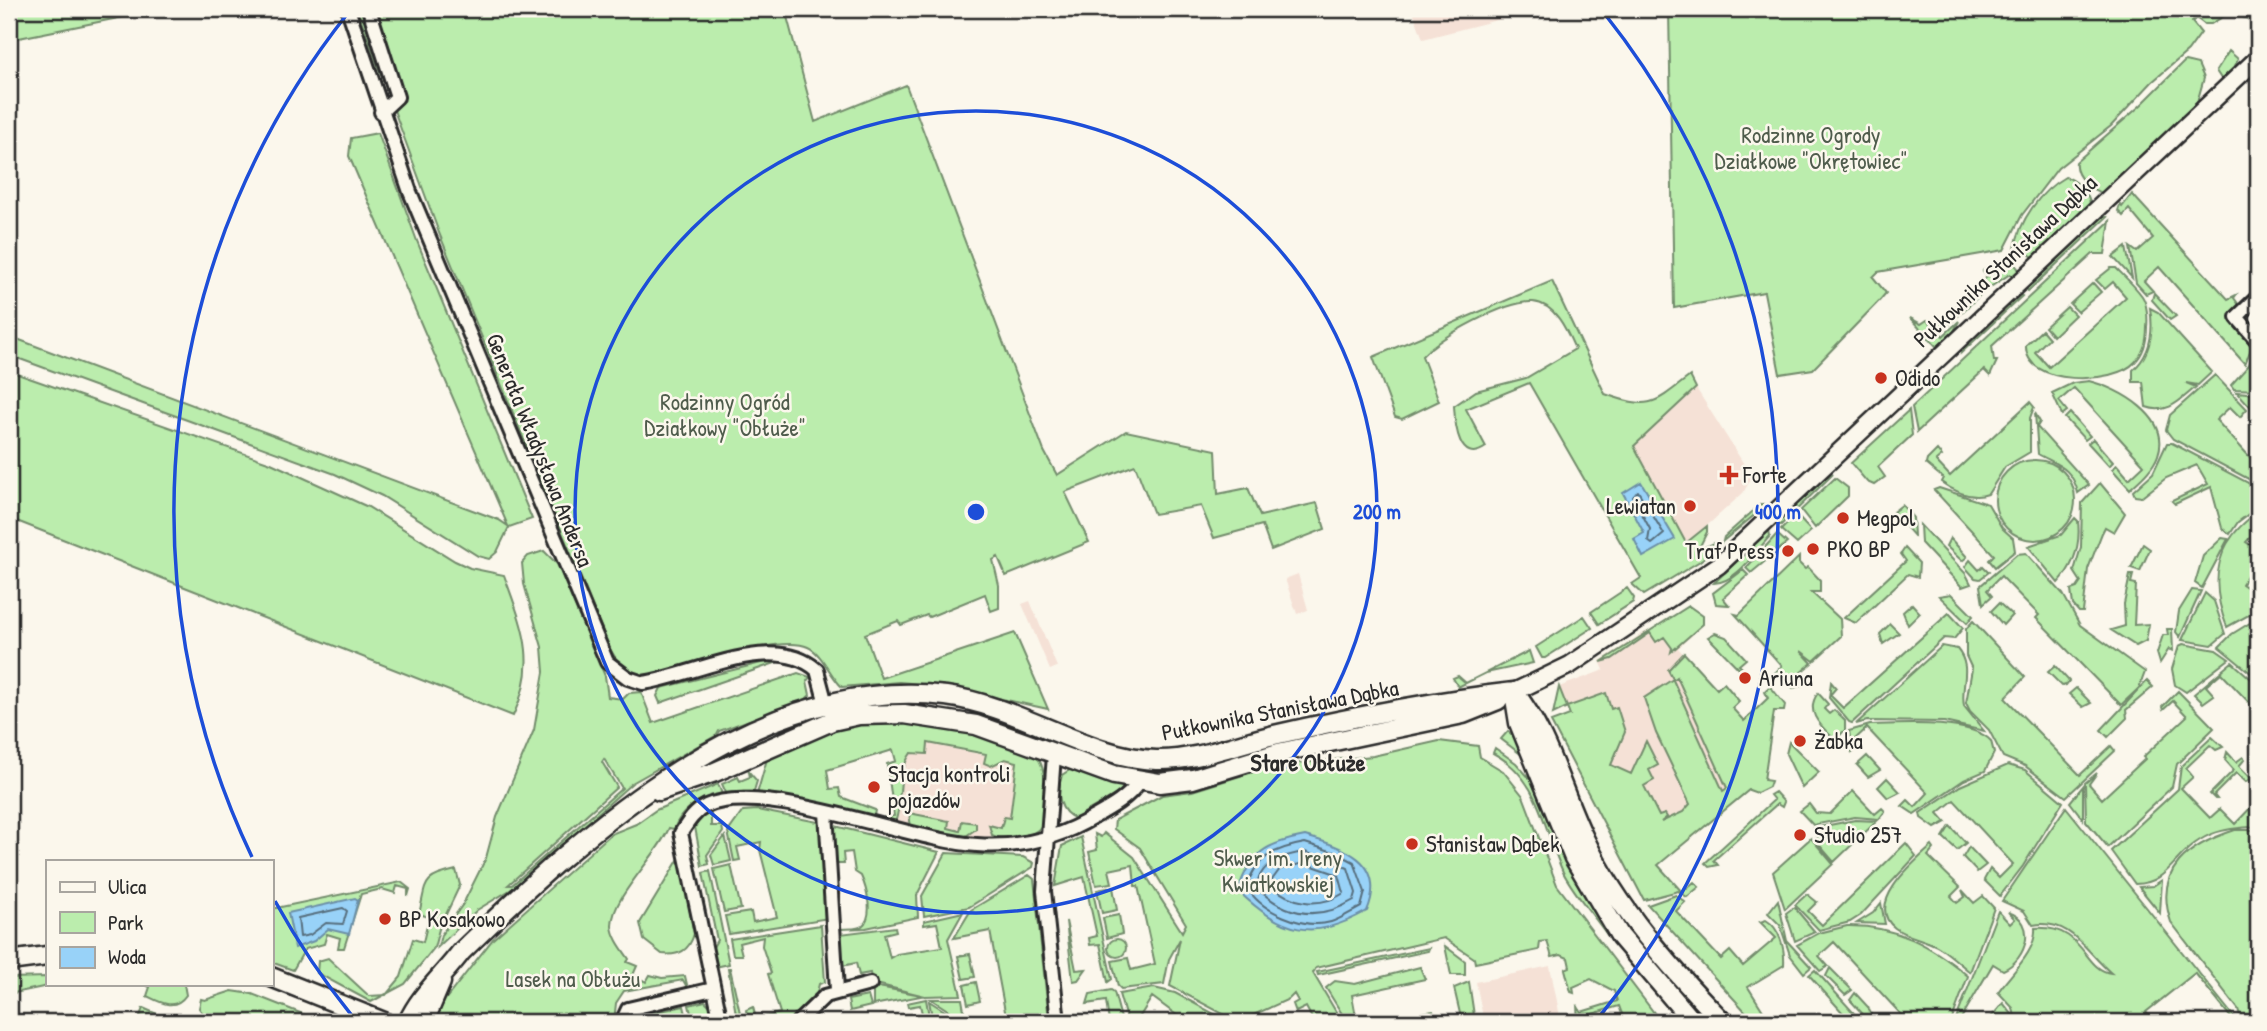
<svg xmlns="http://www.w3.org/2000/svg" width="2267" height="1031" viewBox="0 0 2267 1031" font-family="'Patrick Hand',sans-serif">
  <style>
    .built { fill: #f5e1d6 }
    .green { fill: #bbedad; stroke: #738c6c; stroke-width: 2; fill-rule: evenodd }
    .water { fill: #98d2f8; stroke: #6c8fa6; stroke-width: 2 }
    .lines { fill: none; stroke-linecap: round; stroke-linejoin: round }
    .shore { stroke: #576e7d; stroke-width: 2 }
    .minor-casing { stroke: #2b2b2b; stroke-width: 18 }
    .tertiary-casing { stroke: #2b2b2b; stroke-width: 21 }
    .secondary-casing { stroke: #2b2b2b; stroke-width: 23 }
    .minor { stroke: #fbf7ec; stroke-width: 12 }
    .tertiary { stroke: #fbf7ec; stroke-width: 16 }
    .secondary { stroke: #fbf7ec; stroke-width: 18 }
    .ring { fill: none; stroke: #1d4ed8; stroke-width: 3.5 }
    .poi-dot { fill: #c8321e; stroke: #fbf7ec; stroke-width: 2.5 }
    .labels { text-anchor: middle; stroke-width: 5; stroke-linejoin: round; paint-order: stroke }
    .park-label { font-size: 23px; fill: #4f5c4c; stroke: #fbf7ec }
    .street-label { font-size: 23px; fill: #2b2b2b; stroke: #fbf7ec }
    .poi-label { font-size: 23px; fill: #2b2b2b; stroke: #fbf7ec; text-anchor: start }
    .neighbourhood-label { font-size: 24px; font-weight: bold; fill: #2b2b2b; stroke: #fbf7ec }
    .centre { fill: #1d4ed8; stroke: #fbf7ec; stroke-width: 3.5 }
    .ring-label { font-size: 21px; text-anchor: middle; font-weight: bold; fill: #1d4ed8; stroke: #fbf7ec; stroke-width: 5; stroke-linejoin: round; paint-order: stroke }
  </style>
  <rect width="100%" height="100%" fill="#fbf7ec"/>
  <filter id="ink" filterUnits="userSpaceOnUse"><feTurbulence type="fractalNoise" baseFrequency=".0143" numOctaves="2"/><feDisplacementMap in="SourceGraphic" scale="14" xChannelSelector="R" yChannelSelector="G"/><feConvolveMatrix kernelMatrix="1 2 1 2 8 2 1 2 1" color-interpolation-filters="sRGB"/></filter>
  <g filter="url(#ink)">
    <path class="built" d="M 1412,9 L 1540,9 L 1423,39 Z
      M 1696,388 L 1752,477 L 1743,493 L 1687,544 L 1634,446 Z
      M 1298,574 L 1308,610 L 1297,614 L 1285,579 Z
      M 1030,601 L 1057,667 L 1050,670 L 1022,604 Z
      M 1703,616 L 1700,628 L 1678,648 L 1718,692 L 1754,781 L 1643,878 L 1551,722 L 1570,715 L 1559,687 L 1604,670 L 1600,661 L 1645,632 Z
      M 928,743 L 1017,762 L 1010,818 L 1001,828 L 990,825 L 992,835 L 999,839 L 970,839 L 895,823 L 899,811 L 898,780 L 902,769 L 911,753 Z
      M 1550,966 L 1561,1022 L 1484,1022 L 1476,982 Z"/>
    <path class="green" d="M 9,9 L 163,9 L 9,40 Z
      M 357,9 L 785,9 L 815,122 L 906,85 L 1044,451 L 1057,475 L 1126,431 L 1216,450 L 1218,494 L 1248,488 L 1260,516 L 1317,503 L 1325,529 L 1271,550 L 1262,525 L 1214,538 L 1201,506 L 1154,514 L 1135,465 L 1065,492 L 1089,542 L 1006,576 L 998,557 L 993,560 L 999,585 L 999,608 L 991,611 L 985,594 L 929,617 L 927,615 L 901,625 L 898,621 L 865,634 L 881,678 L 1015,633 L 1048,709 L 943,686 L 899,682 L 842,687 C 830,676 823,654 808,647 C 781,634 686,667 655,675 C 631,676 622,670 610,649 L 439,233 Z
      M 1669,9 L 2258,9 L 2258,22 L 2229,13 L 2211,24 L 2204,24 L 2196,18 L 2192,22 L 2201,33 L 2188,51 L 2152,82 L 2111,126 L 2058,168 L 2022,215 L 2004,250 L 1878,272 L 1873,277 L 1886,293 L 1880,300 L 1813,369 L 1780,374 L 1764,292 L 1674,308 Z
      M 2229,51 L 2238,59 L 2232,73 L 2222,80 L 2216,71 Z
      M 2185,61 L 2198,64 L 2204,78 L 2196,106 L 2103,193 C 2090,190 2074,176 2076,162 L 2141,105 Z
      M 378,133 L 417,241 L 532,519 L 509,527 L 497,552 L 489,559 L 478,556 L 382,496 L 335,474 L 9,355 L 9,336 L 499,520 L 508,526 L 349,156 L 351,138 Z
      M 2065,177 C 2076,179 2090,194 2090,204 L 2033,257 L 2021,248 L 2015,249 C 2019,221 2040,191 2065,177 Z
      M 2132,194 L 2228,299 L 2236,295 L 2234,298 L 2239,305 L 2230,314 L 2254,341 L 2245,364 L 2159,267 L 2144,281 L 2153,291 L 2146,294 L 2136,283 L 2130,247 L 2137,252 L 2153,238 L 2129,209 L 2123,216 L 2118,211 L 2120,205 L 2122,207 Z
      M 2101,215 L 2107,217 L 2028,291 L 2024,287 Z
      M 2110,221 L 2105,254 L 2093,254 L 1992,346 L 1994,361 L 1997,361 L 1990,376 L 1984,370 L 1917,432 L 1912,407 Z
      M 2126,247 L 2132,278 L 2113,257 Z
      M 2013,262 L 2020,271 L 2014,277 L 2010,274 L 1983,292 L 1942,331 L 1936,325 L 1988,276 L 1983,271 L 1986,268 Z
      M 2111,268 L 2116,268 C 2125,277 2135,286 2142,296 C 2147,303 2148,318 2147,327 C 2147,340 2144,353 2135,362 C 2115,385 2024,387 2026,345 L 2042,330 L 2049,338 L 2035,352 L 2049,367 L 2126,297 L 2113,282 L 2105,289 L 2096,280 Z
      M 1552,281 L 1605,394 C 1650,410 1653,405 1690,376 L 1696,388 L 1634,446 L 1686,543 L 1707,526 L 1707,532 L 1698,550 L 1717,542 L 1721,543 L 1700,561 L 1644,595 L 1632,584 L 1641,578 L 1529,383 L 1466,409 L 1486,447 C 1459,466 1455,425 1454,406 L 1476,391 L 1526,378 L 1575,349 C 1567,331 1556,304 1533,302 C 1506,300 1440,337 1422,356 L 1439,401 L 1402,419 L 1395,417 L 1373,357 Z
      M 2093,283 L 2101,292 L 2078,312 L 2070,304 Z
      M 2018,293 L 2022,296 L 1961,353 L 1962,346 Z
      M 2154,293 L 2176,316 L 2170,320 L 2152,300 Z
      M 2067,307 L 2075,315 L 2053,336 L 2045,327 Z
      M 2150,308 L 2158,312 L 2212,372 L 2198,385 L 2186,383 L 2196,387 C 2180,400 2168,415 2146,407 L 2143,382 L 2133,382 L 2133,370 C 2151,354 2154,332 2150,308 Z
      M 1910,318 L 1921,324 L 1927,320 L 1943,336 L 1959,321 L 1953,333 L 1937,347 Z
      M 2256,343 L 2258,345 L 2258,390 L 2234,389 L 2231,385 L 2249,365 Z
      M 9,371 L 271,463 L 368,507 L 455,561 L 470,568 L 504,575 C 523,628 539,662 513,716 L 9,518 Z
      M 2215,375 L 2247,409 L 2240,417 L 2230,407 L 2216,420 L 2258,466 L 2258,484 L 2173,439 L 2166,430 L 2170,415 Z
      M 2089,381 C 2118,388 2172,417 2158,455 C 2153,469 2141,479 2130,489 L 2112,469 L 2117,465 L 2129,479 L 2144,465 L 2074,388 L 2059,401 L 2067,411 L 2062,415 L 2052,393 L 2073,383 Z
      M 2237,392 L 2258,394 L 2258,415 Z
      M 2030,402 L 2034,407 L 2030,418 L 2030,452 L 2005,467 L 1988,494 C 1971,500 1955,492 1941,482 L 1943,478 L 1926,464 L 1927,460 L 1937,450 L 1942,456 L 1936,461 L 1950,476 Z
      M 1909,410 L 1912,435 L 1878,467 L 1885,477 L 1874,485 L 1867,482 L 1851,463 Z
      M 2035,413 L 2040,422 L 2037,427 L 2089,485 L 2078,493 C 2072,467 2057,465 2038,454 Z
      M 2070,413 L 2090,436 L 2085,440 L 2065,418 Z
      M 2093,439 L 2113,462 L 2109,466 L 2088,443 Z
      M 2167,443 L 2172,443 L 2258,488 L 2258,507 L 2238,522 L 2230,534 L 2222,528 L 2211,487 L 2175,504 L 2172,501 L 2208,484 L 2197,465 L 2166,478 L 2142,497 L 2135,496 L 2133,491 L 2153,473 Z
      M1995 500a40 40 0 1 1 80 0a40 40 0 1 1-80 0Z
      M 1833,474 L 1781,525 L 1776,525 L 1822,479 Z
      M 1835,478 L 1848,488 L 1848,496 L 1815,528 L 1801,510 Z
      M 2100,483 L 2125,513 L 2114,532 L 2105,527 L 2102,533 L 2088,569 L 2083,612 L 2079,612 L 2073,605 L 2071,590 L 2077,588 L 2081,582 L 2074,571 L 2081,547 L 2082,503 Z
      M 1939,488 L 1988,504 L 2002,528 L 2013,538 L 2015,551 L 1995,567 L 1989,560 L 1994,555 L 1934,490 Z
      M 1761,504 L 1764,504 L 1763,508 L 1723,541 L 1724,537 Z
      M 1902,505 L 1913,518 L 1914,536 L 1893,512 Z
      M 2258,512 L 2258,529 L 2246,542 L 2256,549 L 2255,562 L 2242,584 L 2258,595 L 2258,610 L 2227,627 C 2209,582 2215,541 2258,512 Z
      M 1796,515 L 1811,531 L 1797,544 L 1781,530 Z
      M 2075,518 L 2078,521 C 2081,547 2073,567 2058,583 L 2028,546 L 2061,535 Z
      M 1920,525 L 1966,574 L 1971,584 L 1962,587 L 1921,543 Z
      M 1769,530 L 1770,536 C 1756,551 1736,583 1714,583 Z
      M 1777,534 L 1787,543 L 1751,573 L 1746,568 Z
      M 1950,538 L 1967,557 L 1962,561 L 1946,546 Z
      M 2222,538 L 2228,539 L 2202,588 L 2195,583 L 2203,556 Z
      M 2143,544 L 2150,549 L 2140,571 L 2131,568 Z
      M 1905,548 L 1919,563 L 1918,577 L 1908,574 L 1856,623 L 1844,618 L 1906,561 L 1901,554 Z
      M 544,551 L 558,565 L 605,676 L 608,697 L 623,699 L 629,693 L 641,692 L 653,723 L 798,673 L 810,677 L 807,681 L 810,695 L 805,700 L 719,731 L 717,735 L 632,783 L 515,887 L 477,910 L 438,947 L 441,935 L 463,904 L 486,858 L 497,817 L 534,730 L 544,672 L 542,647 L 524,584 L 522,563 L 528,556 ZM 604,759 L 622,788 L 512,885 L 508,885 L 617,787 L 602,762 Z
      M 2026,553 L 2063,594 L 2080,625 L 2145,672 L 2139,688 L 2121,705 L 2036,618 L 2039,615 L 2001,576 L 1987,590 L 1992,596 L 1983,604 L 1980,586 L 2017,554 Z
      M 1799,557 L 1799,563 L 1805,569 L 1808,567 L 1820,580 L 1820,592 L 1811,592 L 1840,619 L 1841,636 L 1814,661 L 1801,651 L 1812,663 L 1794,678 L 1801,686 L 1793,688 L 1775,673 L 1782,666 L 1735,614 L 1739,615 Z
      M 1970,560 L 1979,570 L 1983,566 L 1989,572 L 1980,579 L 1975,578 L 1965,567 Z
      M 1743,570 L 1748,575 L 1723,598 L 1729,605 L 1716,604 L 1713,593 Z
      M 2130,575 L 2133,575 L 2131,583 L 2136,584 L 2134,625 L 2149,624 L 2146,641 L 2136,646 L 2111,630 L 2125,626 L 2124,604 Z
      M 1627,588 L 1634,598 L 1633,602 L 1599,624 L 1591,612 Z
      M 2192,590 L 2201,591 L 2180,637 L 2176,632 L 2179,611 Z
      M 2205,593 L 2214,601 L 2225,634 L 2212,645 L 2182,640 Z
      M 1951,594 L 1973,616 L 1967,623 L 1939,596 Z
      M 1999,603 L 2012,615 L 2003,625 L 1991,611 Z
      M 1912,604 L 1920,613 L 1908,625 L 1903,612 Z
      M 1689,606 L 1703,616 L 1703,624 L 1671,652 L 1672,648 L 1664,637 L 1656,642 L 1650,633 L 1612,659 L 1601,662 Z
      M 1949,613 L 1963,628 L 1954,639 L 1944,638 L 1852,723 L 1849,722 L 1829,698 L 1831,682 L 1836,688 L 1830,695 L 1843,708 Z
      M 1584,616 L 1592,628 L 1545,658 L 1542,658 L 1536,647 Z
      M 2258,618 L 2258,679 L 2219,647 L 2232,634 Z
      M 1973,621 L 2025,677 L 2005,698 L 2080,775 L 2111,746 L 2115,751 L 2066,797 L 2025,766 L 2003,757 L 1989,730 L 1970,711 L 1966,703 L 1972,669 L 1966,656 L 1966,629 Z
      M 1890,624 L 1899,633 L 1883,644 L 1880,634 Z
      M 2167,629 L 2172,629 L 2173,651 L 2169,649 L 2160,663 L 2157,653 L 2163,635 L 2168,635 Z
      M 1715,633 L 1726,637 L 1746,659 L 1739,665 L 1747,673 L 1745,675 L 1708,637 Z
      M 2183,644 L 2216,650 L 2229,659 L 2186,692 L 2175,685 L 2172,669 L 2179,646 Z
      M 1942,646 L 1957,649 C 1973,668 1960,685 1964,706 L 1984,731 L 1944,722 L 1867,721 L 1856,724 Z
      M 1529,651 L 1533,663 L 1486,673 L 1458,687 L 1453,678 L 1458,676 L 1466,683 Z
      M 1684,653 L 1717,689 L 1724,683 L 1739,701 L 1732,708 L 1744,721 L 1768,698 L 1765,692 L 1770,686 L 1785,705 L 1784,711 L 1774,711 L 1764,780 L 1771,781 L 1769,787 L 1757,793 L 1749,790 L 1658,865 L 1682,892 L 1694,882 L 1699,887 L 1687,897 L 1678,891 L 1644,900 L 1551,722 L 1570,715 L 1567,707 L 1553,714 L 1559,687 L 1567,707 L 1606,693 L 1611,709 L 1617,707 L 1625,732 L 1611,765 L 1631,774 L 1646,741 L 1658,765 L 1649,770 L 1654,780 L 1644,786 L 1659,816 L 1665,814 L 1667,817 L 1661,822 L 1683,812 L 1690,804 L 1656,733 L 1644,698 L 1673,679 L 1668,670 ZM 1677,677 L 1727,788 L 1723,791 L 1673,680 Z
      M 765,662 L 778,662 L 660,703 L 657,696 L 661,688 Z
      M 2232,662 L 2258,685 L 2258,712 L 2221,673 L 2206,686 L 2214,695 L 2203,703 L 2194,694 Z
      M 2055,666 L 2069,681 L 2066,685 L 2062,686 L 2048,672 Z
      M 2147,681 L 2153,687 L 2126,710 L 2127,718 L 2108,737 L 2101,730 Z
      M 2076,688 L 2091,703 L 2083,707 L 2069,694 Z
      M 2178,691 L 2214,728 L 2177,764 L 2172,787 L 2108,847 L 2086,821 L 2085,783 L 2097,773 L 2089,784 L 2102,799 L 2145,759 L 2143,757 L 2187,716 L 2173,701 L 2163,710 L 2162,707 Z
      M 1818,693 L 1828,704 L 1824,709 L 1829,714 L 1834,710 L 1845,721 L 1845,730 L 1835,740 C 1821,726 1804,712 1818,693 Z
      M 892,720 L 963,730 L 1036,756 C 1047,766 1049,812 1042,825 C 1034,839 1005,841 992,835 L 989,825 L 1001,828 L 1004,817 L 1010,818 L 1017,762 L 1005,759 L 991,766 L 984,763 L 986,754 L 928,743 L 927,754 L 911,753 C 895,776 904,798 895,823 L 886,817 L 894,816 L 887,764 L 896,761 L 893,750 L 827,770 L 830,789 L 839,788 L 841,797 L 875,810 L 874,816 L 757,794 L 767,759 L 845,724 Z
      M 1870,725 C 1899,724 1971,719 1991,741 L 1994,753 L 1985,771 L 1964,780 L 1914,814 L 1902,806 L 1908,800 L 1915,807 L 1928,793 L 1867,728 L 1853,741 L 1859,748 L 1852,753 L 1849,731 Z
      M 1508,731 L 1518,741 L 1527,759 L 1501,739 Z
      M 2212,737 L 2223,747 L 2216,750 L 2210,745 L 2186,768 L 2193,777 L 2181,788 L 2210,818 L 2220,809 L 2235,824 L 2258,800 L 2258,826 C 2237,829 2219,828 2200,840 C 2173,856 2168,884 2135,884 L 2111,851 L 2178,789 L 2181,766 Z
      M 1439,741 L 1478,746 L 1480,757 L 1503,771 L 1523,796 L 1557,885 L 1661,1022 L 1625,1022 L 1619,1006 L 1582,1017 L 1583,1022 L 1578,1022 L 1577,1005 L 1581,1012 L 1617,1001 L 1614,991 L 1591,979 L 1573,987 L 1574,993 L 1571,992 L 1565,969 L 1570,967 L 1568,958 L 1561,955 L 1552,957 L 1547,941 L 1540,942 L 1539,950 L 1475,963 L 1474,958 L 1444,938 L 1316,968 L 1313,973 L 1342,1022 L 1314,1022 L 1306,1007 L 1296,1012 L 1293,1004 L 1298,1001 L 1294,994 L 1289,999 L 1238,1022 L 1170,986 L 1180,939 L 1169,959 L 1164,984 L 1121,989 L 1118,986 L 1112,961 L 1128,958 L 1131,970 L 1155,964 L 1138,886 L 1135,886 L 1133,865 L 1109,870 L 1112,883 L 1096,885 L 1089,852 L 1097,850 L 1095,834 L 1101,837 L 1104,833 L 1134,857 L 1182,932 L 1186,924 L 1140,848 L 1114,829 L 1115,820 L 1162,795 L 1192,791 L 1272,766 L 1373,756 Z
      M 1789,742 L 1819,772 L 1802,788 L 1786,754 Z
      M 1495,748 L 1516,763 L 1532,781 L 1577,880 L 1613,943 C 1599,922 1574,894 1563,872 C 1543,828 1540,778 1493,753 Z
      M 2227,752 L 2236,762 L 2243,757 L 2245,759 L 2239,766 L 2252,779 L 2246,782 L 2236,773 L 2214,795 L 2217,799 L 2215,799 L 2210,794 L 2234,770 L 2225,760 Z
      M 1867,756 L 1880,770 L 1868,777 L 1857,765 Z
      M 2008,765 L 2025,770 L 2063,802 L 2023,866 L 2000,896 L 1984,880 L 1990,869 L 1999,878 L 2013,864 L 1954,800 L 1938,813 L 1946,822 L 1935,828 L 1921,818 L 1920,813 L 1960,786 Z
      M 1071,769 L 1125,786 L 1127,788 L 1118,797 L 1115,795 L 1084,813 L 1085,816 L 1077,819 C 1058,813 1056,792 1062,775 Z
      M 749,772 L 757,781 L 754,791 L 726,793 L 722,784 L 738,777 L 740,781 L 750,777 Z
      M 1887,778 L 1900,792 L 1888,798 L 1878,787 Z
      M 718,784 L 722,794 C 700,798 682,808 674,829 L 669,828 C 657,857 612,896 612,926 C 613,938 623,950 629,959 L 627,962 L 637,966 L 633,975 L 646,982 L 650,975 L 662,978 L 685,976 L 688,989 L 683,980 L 624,991 L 616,1003 L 614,1022 L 434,1022 L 445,1000 L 493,939 L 611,834 L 636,824 L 656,810 Z
      M 2083,786 L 2083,819 L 2070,802 Z
      M 1853,791 L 1875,814 L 1882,808 L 1885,811 L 1879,819 L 1855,817 L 1813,825 L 1800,811 L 1809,804 L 1816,813 L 1830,814 Z
      M 1557,792 L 1714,1022 L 1701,1022 L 1631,940 L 1587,869 Z
      M 1775,792 L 1784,802 L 1782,807 L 1777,804 L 1714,860 L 1718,865 L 1709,867 L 1705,863 L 1774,800 L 1770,795 Z
      M 2066,807 L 2238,1022 L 2231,1022 L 2233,1020 L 2195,973 L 2146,1012 L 2153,1022 L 2036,1022 L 2033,1015 L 2029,1018 L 2015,1017 L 2013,1008 L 1998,992 C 2011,973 2037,951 2035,928 C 2085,925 2083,970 2111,973 C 2086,952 2071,918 2033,925 L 2024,911 L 2002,901 Z
      M 757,810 L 823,823 L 829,918 L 729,934 L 725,916 L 751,912 L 753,922 L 777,917 L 760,850 L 761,842 L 737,847 L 740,860 L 734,861 L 728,832 L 743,811 Z
      M 711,812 L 711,826 L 722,826 L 723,832 L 707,855 L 709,864 L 702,866 L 695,827 L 702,817 Z
      M 909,813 L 949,821 L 948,828 L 960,831 L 962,821 L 976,823 L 976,829 L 963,838 L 911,828 Z
      M 1855,820 L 1877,821 L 1834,862 L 1815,840 L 1821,833 L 1814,828 Z
      M 835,826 L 939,852 L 917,895 L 918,917 L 866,928 L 839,929 C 845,929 857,929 862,926 C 875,916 866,887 861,876 L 855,872 L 852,852 L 843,853 L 844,864 L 835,864 L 832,829 Z
      M 1950,826 L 1966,843 L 1957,850 L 1943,837 Z
      M 2235,830 L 2258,830 L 2258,1022 L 2242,1022 L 2238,1009 L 2171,922 C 2153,869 2189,845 2235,830 Z
      M 725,836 L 731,861 L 714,865 L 711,855 Z
      M 1081,837 L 1112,979 L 1108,982 L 1100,944 L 1090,945 L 1089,938 L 1097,936 L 1084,877 L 1055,886 L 1062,846 Z
      M 1811,838 L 1833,864 L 1785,909 L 1773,872 Z
      M 1906,843 L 1916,856 L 1861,915 L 1850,922 L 1819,930 L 1795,905 L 1807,894 L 1817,902 L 1808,911 L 1822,925 Z
      M 1932,846 L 1934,849 L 1928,856 L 1960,887 L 1951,896 L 1957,903 L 1965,897 L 1962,890 L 1974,903 L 1983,896 L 1994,908 L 1970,972 C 1960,964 1951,955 1940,948 C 1927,939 1908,938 1895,928 C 1864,904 1914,862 1932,846 Z
      M 1969,847 L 1986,865 L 1977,872 L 1963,857 Z
      M 946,853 L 1023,857 L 1034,863 L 1033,867 L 969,907 L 924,916 L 922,896 Z
      M 680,857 L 694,934 C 689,951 679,956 662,954 L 644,940 L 640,923 Z
      M 731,865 L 741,909 L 724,912 L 714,869 Z
      M 456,870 L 460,885 L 439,929 L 434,948 L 405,984 L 371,1002 L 317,973 L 318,961 L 328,958 L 369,996 L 386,995 L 401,977 L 413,939 L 423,942 L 429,917 L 419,914 C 427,882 421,878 456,870 Z
      M 710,871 L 729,964 L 715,967 L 712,949 L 717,940 L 703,873 Z
      M 1029,875 L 1034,879 L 1049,1020 L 1007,1022 L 990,931 L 954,938 L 971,910 Z
      M 2162,880 L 2160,913 L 2139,887 L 2153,886 Z
      M 401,882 L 410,889 L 408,896 L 408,889 L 397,886 L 395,893 L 382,889 L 361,894 L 344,948 L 338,948 L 340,938 L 327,934 L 324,944 L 305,949 L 293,970 L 271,962 L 271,909 Z
      M 1113,887 L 1117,910 L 1102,913 L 1097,890 Z
      M 1676,895 L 1685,902 L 1676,911 L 1721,959 L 1730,951 L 1743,966 L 1776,938 L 1760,922 L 1766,920 C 1780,928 1785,949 1784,965 L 1748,987 L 1770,1022 L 1755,1022 L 1648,905 Z
      M 1778,900 L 1787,941 L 1811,967 L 1804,973 L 1790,955 L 1780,925 L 1768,913 Z
      M 1881,903 L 1885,924 L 1857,923 L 1873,913 Z
      M 1794,907 L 1815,932 L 1795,941 L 1786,913 Z
      M 1998,911 L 2010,924 L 2015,919 L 2008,912 C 2038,921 2027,960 2003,970 L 1993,964 L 1959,1022 L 1955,1022 Z
      M 963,912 L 948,939 L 961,995 L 925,996 L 872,983 L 870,973 L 859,975 L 856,963 L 842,966 L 840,934 L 895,927 L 896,931 L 884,934 L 890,958 L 897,954 L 942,947 L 937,923 L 924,925 L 924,921 Z
      M 1119,915 L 1122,934 L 1107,938 L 1103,918 Z
      M 1066,921 L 1076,970 L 1086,969 L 1078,980 L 1073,981 Z
      M 821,925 L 825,982 L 819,984 L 816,997 L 793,1022 L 748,1022 L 746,1010 L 753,1007 L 756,1019 L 780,1013 L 768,974 L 771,973 L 762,946 L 763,937 L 739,943 L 742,955 L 733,955 L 730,939 Z
      M 1847,926 C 1896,925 1932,946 1968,976 L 1951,1022 L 1908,1022 L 1834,942 L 1819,956 L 1828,966 L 1820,971 L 1797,945 L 1819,933 Z
      M1108 948a9 9 0 1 1 18 0a9 9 0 1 1-18 0Z
      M 1445,946 L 1465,961 L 1465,975 L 1451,975 Z
      M 1429,948 L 1428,951 L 1318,975 L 1317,972 Z
      M 970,954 L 975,977 L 963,979 L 958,956 Z
      M 1420,967 L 1425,979 L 1352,995 L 1357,1022 L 1347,1022 L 1326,988 L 1335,981 L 1355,984 Z
      M 728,968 L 730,968 L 742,1022 L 726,1022 L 726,1016 L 736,1014 Z
      M 1830,968 L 1852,990 L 1845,995 L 1826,976 Z
      M 1815,970 L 1860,1020 L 1866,1022 L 1851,1022 L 1809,975 Z
      M 47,977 L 47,984 L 58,984 L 9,994 L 9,978 Z
      M 976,982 L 980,1001 L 968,1004 L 964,985 Z
      M 1469,982 L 1475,1022 L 1462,1022 L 1454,988 Z
      M 143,984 L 184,984 L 186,995 C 175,1011 161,1003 147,996 L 150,987 Z
      M 873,986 L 916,994 L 921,996 L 873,1005 Z
      M 1154,988 L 1175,993 L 1229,1022 L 1186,1022 L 1152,997 L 1139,1018 L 1145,1022 L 1127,1022 L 1119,994 Z
      M 1111,990 L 1114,992 L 1122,1022 L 1109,1022 L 1106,1001 L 1087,1004 L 1090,994 Z
      M 232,991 L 252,994 L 323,1022 L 209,1022 L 199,1008 L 201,999 L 205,1000 Z
      M 1855,993 L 1868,1007 L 1873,1019 L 1869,1021 L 1850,1000 Z
      M 868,996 L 871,1006 L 850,1011 L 848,1000 Z
      M 926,999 L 930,1022 L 924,1022 L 920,1005 L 908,1007 L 907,1003 Z
      M 931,999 L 962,999 L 966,1022 Z
      M 705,1001 L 713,1009 L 715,1022 L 693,1022 L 689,1005 Z
      M 929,1001 L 962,1022 L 933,1022 Z
      M 2003,1003 L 2012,1014 L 2012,1022 L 1987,1022 Z
      M 684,1006 L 688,1022 L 633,1022 L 642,1015 Z
      M 143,1008 L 175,1022 L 154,1022 L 140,1016 Z
      M 1433,1011 L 1434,1014 L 1400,1022 L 1398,1019 L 1386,1021 L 1386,1018 Z"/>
    <path class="water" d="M 1641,482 L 1675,539 L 1643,557 L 1634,539 L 1644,533 L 1623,493 Z
      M 1305,836 C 1343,847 1388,861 1367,911 C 1311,942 1283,933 1238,891 C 1250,852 1267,843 1305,836 Z
      M 355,898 L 358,900 L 349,934 L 328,929 L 314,941 L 295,948 L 288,913 Z"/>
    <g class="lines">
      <path class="shore" d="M 1638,491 L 1664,534 L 1652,544 L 1648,541 L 1650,529 L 1633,497 Z
        M 1305,843 L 1337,853 L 1354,862 L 1365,892 L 1361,907 C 1351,912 1341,919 1331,922 C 1303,930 1260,911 1247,887 C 1255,857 1276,848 1305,843 Z
        M 1305,852 L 1348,868 L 1356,893 L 1354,900 C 1319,921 1287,917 1257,888 C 1258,863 1284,855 1305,852 Z
        M 1304,863 L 1339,875 L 1344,893 C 1319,909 1291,904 1269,884 L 1280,869 Z
        M 343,908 L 347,911 L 343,924 L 326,923 L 310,935 L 300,937 L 298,918 Z"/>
      <g class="minor-casing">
        <path id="minor" d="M 348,9 L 410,192 L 607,662 L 628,678 L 643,683 C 694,676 773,631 817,670 L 826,704
          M 369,9 L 397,97 L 381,112
          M 2256,339 L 2237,317 L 2258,297
          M 1054,755 L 1044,891 L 1058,1022
          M 826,812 L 837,990
          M 622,1022 L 628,1009 L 713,989
          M 721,1022 L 681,833 C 688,822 694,812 706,806 C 763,780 910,841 977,845 C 1019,848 1059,838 1094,817 C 1112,807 1128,798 1140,781
          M 798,1022 L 825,996 L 870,984"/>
      </g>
      <g class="tertiary-casing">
        <path id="tertiary" d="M 1514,692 L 1570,665 L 1719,565 L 2258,58"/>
      </g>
      <g class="secondary-casing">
        <path id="secondary" d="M 1514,692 C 1549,736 1561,791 1585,840 C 1619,911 1670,967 1723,1022
          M 1514,692 L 1519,723 L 1574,858 L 1620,936 L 1693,1022
          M 659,791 L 715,772 L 832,721 L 859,715 L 904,714 L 976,725 L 1114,775 L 1160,783 L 1193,779 L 1278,753 L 1463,714 L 1498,700
          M 9,961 L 47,956
          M 271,977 L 384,1022
          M 408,1022 C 420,995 443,976 461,952 C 586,830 757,673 946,696 C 1017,705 1089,758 1156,760 C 1196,761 1235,744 1274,735 C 1353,717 1434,701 1514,692
          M 424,1022 L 441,982"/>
      </g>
      <use href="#minor" class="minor"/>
      <use href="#tertiary" class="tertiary"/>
      <use href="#secondary" class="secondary"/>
    </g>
  </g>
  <g class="ring">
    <circle cx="976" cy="512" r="401"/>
    <path d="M357 1022A802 802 0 0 1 275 901M252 857A802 802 0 0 1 348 13M1604 13A802 802 0 0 1 1595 1022"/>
  </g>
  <g class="poi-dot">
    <circle cx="1881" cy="378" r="7"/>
    <path d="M1725.5 464.5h7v7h7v7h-7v7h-7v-7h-7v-7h7z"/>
    <circle cx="1690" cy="506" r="7"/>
    <circle cx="1843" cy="518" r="7"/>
    <circle cx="1813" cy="549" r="7"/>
    <circle cx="1788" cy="551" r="7"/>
    <circle cx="1745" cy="678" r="7"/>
    <circle cx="1800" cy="741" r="7"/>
    <circle cx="874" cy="787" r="7"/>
    <circle cx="1800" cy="835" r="7"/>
    <circle cx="1412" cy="844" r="7"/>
    <circle cx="385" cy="919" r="7"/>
  </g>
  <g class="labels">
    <g class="park-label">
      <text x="1811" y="143">Rodzinne Ogrody<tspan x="1811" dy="26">Działkowe "Okrętowiec"</tspan></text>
      <text x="725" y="410">Rodzinny Ogród<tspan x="725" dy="26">Działkowy "Obłuże"</tspan></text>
      <text x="1278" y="866">Skwer im. Ireny<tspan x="1278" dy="26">Kwiatkowskiej</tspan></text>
      <text x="573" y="987">Lasek na Obłużu</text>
    </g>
    <g class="street-label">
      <text transform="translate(2005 261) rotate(-43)" y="8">Pułkownika Stanisława Dąbka</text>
      <text transform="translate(540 450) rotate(68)" y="8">Generała Władysława Andersa</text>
      <text transform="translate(1280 710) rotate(-11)" y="8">Pułkownika Stanisława Dąbka</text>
    </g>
    <g class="poi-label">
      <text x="1895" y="386">Odido</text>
      <text x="1743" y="483">Forte</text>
      <text x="1676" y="514" text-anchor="end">Lewiatan</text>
      <text x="1857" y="526">Megpol</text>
      <text x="1827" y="557">PKO BP</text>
      <text x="1774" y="559" text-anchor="end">Traf Press</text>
      <text x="1759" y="686">Ariuna</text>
      <text x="1814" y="749">Żabka</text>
      <text x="888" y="782">Stacja kontroli<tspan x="888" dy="26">pojazdów</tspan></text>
      <text x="1814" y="843">Studio 257</text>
      <text x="1426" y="852">Stanisław Dąbek</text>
      <text x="399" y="927">BP Kosakowo</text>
    </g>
    <g class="neighbourhood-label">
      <text x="1308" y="771">Stare Obłuże</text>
    </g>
  </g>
  <circle cx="976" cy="512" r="10" class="centre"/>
  <g class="ring-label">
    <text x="1377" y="519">200 m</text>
    <text x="1778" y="519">400 m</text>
  </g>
  <rect width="2267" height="1031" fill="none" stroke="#fbf7ec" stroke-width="35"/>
  <rect x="18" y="18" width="2232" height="996" fill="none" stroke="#2b2b2b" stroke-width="2.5" filter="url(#ink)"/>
  <rect x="46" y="860" width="228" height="126" fill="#fbf7ec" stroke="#a8a59f" stroke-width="2"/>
  <rect x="60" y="882" width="35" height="10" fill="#fbf7ec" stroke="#a8a59f" stroke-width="2"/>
  <text x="108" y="894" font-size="21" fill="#2b2b2b">Ulica</text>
  <rect x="60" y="912" width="35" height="21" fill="#bbedad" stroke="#a8a59f" stroke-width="2"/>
  <text x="108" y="930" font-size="21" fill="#2b2b2b">Park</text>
  <rect x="60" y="947" width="35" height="21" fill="#98d2f8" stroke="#a8a59f" stroke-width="2"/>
  <text x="108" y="964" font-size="21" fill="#2b2b2b">Woda</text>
</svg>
